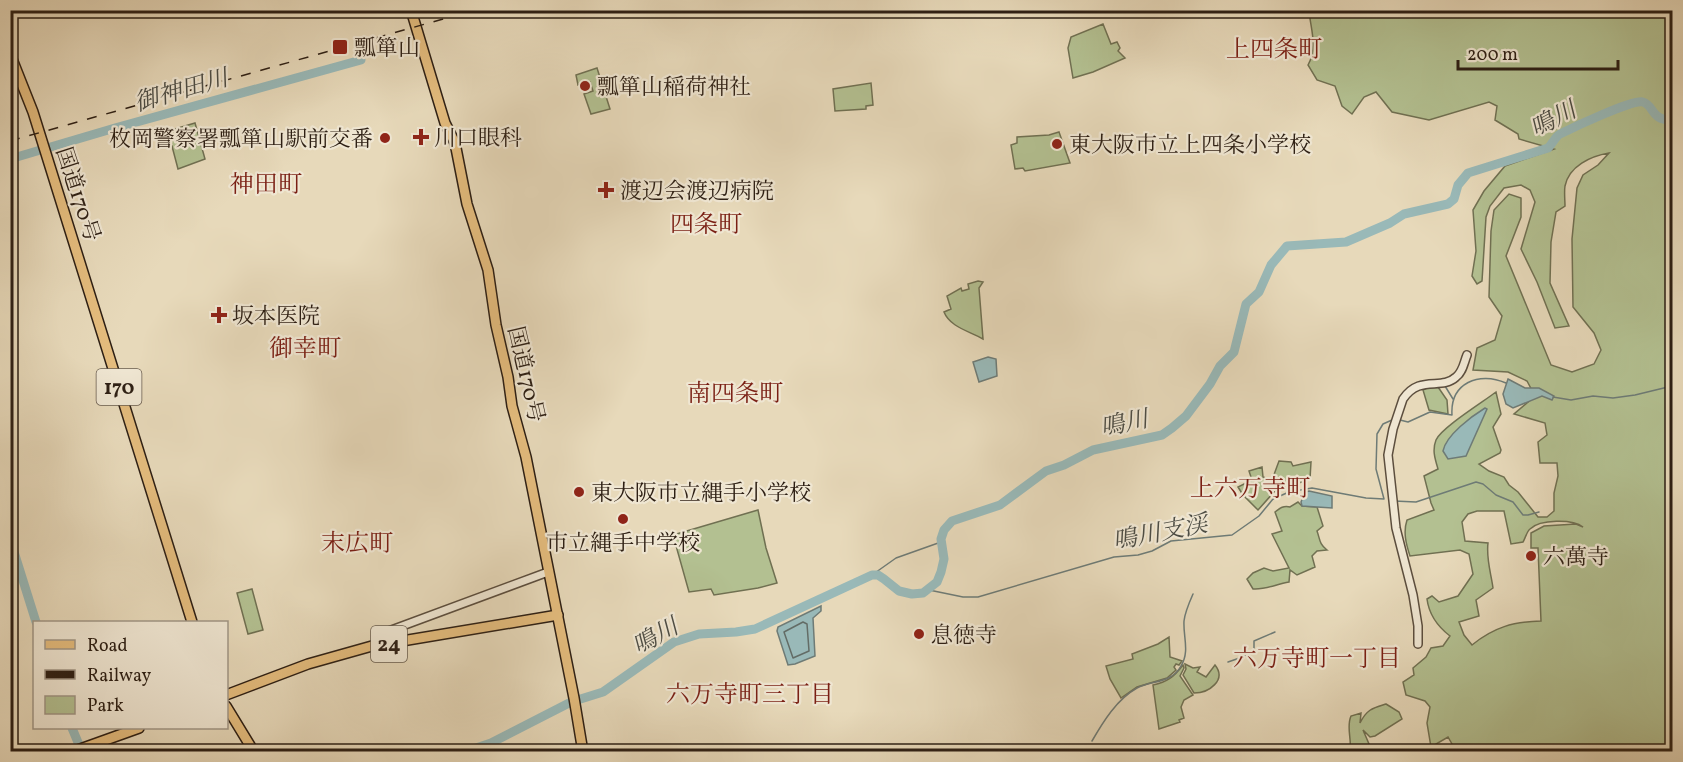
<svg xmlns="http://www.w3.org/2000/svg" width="1683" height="762" viewBox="0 0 1683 762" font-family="Vollkorn,'Noto Serif JP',serif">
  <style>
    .green { fill: #b3c091; stroke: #707052; stroke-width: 1.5; fill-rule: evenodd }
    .water { fill: #99b9b8; stroke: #6e7b76; stroke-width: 1.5 }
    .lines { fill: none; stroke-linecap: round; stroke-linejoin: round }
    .shore { stroke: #636c66; stroke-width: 1.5 }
    .stream { stroke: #6e7b76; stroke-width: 1.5 }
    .river { stroke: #99b9b8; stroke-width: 9 }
    .tertiary-casing { stroke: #5c4e3e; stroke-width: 10 }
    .primary-casing { stroke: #2d1f14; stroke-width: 12 }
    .trunk-casing { stroke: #2d1f14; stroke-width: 12 }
    .tertiary { stroke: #efe6d2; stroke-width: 7 }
    .primary { stroke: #e4bc7d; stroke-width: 9 }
    .trunk { stroke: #e4bc7d; stroke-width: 9 }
    .rail { stroke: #2d1f14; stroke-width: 1.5; stroke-dasharray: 10 10; stroke-linecap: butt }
    .poi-dot { fill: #8f2418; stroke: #efe6d2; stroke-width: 2 }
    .labels { text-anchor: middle; stroke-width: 4.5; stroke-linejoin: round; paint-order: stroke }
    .shield { fill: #efe6d2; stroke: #675b4d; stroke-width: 1.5 }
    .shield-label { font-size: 21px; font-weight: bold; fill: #2d1f14 }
    .poi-label { font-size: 22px; fill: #2d1f14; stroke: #efe6d2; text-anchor: start }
    .street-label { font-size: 22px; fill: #2d1f14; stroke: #efe6d2 }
    .neighbourhood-label { font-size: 24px; fill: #7a1f14; stroke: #efe6d2 }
    .water-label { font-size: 24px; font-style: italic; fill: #4d4d45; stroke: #efe6d2 }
  </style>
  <rect width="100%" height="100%" fill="#e7d9ba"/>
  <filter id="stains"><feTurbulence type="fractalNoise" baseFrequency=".00333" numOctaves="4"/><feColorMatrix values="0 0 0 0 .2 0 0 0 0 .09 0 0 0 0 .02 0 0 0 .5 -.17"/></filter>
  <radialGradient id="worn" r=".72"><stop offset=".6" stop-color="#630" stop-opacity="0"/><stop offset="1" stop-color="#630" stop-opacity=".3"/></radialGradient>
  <path class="green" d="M 1309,11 L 1672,11 L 1672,751 L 1454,751 L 1452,744 L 1448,737 L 1431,747 L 1427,723 L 1430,707 L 1425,701 L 1406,695 L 1403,682 L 1414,675 L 1413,668 L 1426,657 L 1431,648 L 1443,646 L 1450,636 C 1437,626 1429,615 1427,599 L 1432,596 L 1439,602 L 1458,596 L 1473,574 L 1469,554 L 1460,550 L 1410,556 C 1406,544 1403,532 1407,520 L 1434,510 L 1431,503 L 1424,476 L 1438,469 C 1435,459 1432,450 1436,440 C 1441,428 1483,402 1496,392 L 1501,414 L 1493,427 L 1501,450 L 1500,453 L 1479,464 L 1489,471 L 1504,477 L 1509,485 L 1518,492 L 1538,517 L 1547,517 L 1554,511 L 1554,493 L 1558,476 L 1557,463 L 1540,463 L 1538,442 L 1547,435 L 1545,423 L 1514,414 L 1535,396 L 1527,381 L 1508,372 L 1473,370 L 1477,348 L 1495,340 L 1502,316 L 1489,297 L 1491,231 L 1494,210 L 1509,194 L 1521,198 L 1521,217 L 1506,256 L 1551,365 L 1572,372 L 1594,364 L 1601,350 L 1594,333 L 1573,307 L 1572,239 L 1577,188 L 1583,175 L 1598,165 L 1609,153 C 1591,156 1569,166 1565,186 C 1564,192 1565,200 1565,206 L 1556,212 L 1551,242 L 1550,283 L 1569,326 L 1555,328 L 1537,282 L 1521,249 L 1535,202 L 1530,190 L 1521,185 L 1504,188 L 1490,206 L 1486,217 L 1482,281 L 1477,284 L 1472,276 L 1476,251 L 1473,210 L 1484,191 L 1505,166 L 1554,149 L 1519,139 L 1518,134 L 1495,120 L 1497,106 L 1489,102 L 1429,120 L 1392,112 L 1376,92 L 1364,97 L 1352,114 L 1342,106 L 1335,86 L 1317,80 L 1308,65 C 1318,47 1311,31 1309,11 ZM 1477,511 L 1504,511 L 1511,544 L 1523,542 C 1525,539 1527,531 1530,529 C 1540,519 1573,519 1583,527 L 1576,524 L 1544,526 L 1531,533 L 1531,548 L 1538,548 L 1541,621 C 1513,622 1494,627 1472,645 L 1464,635 L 1459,622 L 1479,616 L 1476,600 L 1493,588 C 1491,573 1486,559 1488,543 L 1465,541 L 1462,522 L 1468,514 Z
    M 1103,24 L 1111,44 L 1117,42 L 1120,48 L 1118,51 L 1125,58 L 1093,72 L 1073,78 L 1068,48 L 1071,37 Z
    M 597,68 L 610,109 L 591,114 L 584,94 L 593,91 L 590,82 L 578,85 L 576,75 Z
    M 871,83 L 873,105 L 866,106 L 866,109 L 835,111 L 833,89 Z
    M 195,123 L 205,159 L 178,169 L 168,131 Z
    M 1059,132 L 1070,163 L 1025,171 L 1023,168 L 1015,169 L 1011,145 L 1017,143 L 1017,137 L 1049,135 Z
    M 978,281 L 983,282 L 979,288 L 983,339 C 969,331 950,327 944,312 L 951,309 L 947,296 L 961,288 L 962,291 L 969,289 L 968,284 Z
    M 1438,387 L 1447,400 L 1448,414 L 1429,410 L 1423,390 L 1427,388 Z
    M 1279,461 L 1291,462 L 1293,466 L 1311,462 L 1310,479 L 1274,492 L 1258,510 L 1243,495 L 1238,487 L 1252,480 L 1249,471 L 1262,467 L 1263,477 L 1272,480 Z
    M 1298,502 L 1302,506 L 1317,507 L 1323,526 L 1317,531 C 1320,539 1319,544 1327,550 L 1317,551 L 1312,556 L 1315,567 L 1297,575 L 1290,570 L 1289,582 C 1276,584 1266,590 1253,589 L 1247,579 L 1253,573 L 1264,568 L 1273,571 L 1289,568 L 1272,534 L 1282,531 L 1275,512 C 1280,508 1284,505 1290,507 Z
    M 758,510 L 766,548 L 777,583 L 758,588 L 714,595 L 711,589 L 689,592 L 673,535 Z
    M 252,589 L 263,630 L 248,634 L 237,593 Z
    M 1169,637 L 1170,657 L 1182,661 L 1179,665 L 1176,664 L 1174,667 L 1176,670 L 1167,678 L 1137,687 L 1121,698 L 1110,679 L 1106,666 L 1133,659 L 1132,654 L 1158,644 Z
    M 1185,664 L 1193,668 L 1200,667 L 1197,672 L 1206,677 L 1215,665 C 1227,680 1209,693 1194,693 L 1183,675 L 1186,669 Z
    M 1183,665 L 1184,668 L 1180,676 L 1193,695 L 1184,700 L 1181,707 L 1184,718 L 1179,720 L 1180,722 L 1159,729 L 1153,685 C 1167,682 1174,677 1183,665 Z
    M 1386,704 L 1399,712 L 1402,719 L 1375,736 L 1370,737 L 1363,730 L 1369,744 L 1364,751 L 1350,751 C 1352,739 1346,727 1351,716 L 1361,713 L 1360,723 C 1367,709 1373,708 1386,704 Z"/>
  <path class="water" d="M 988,357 L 996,359 L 997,376 L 979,382 L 973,362 Z
    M 1508,379 L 1525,388 L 1539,388 L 1554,396 L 1552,400 L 1542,396 L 1513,408 L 1506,404 L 1503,394 Z
    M 1485,408 L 1487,409 L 1466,456 L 1448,459 L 1443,451 C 1446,435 1472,416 1485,408 Z
    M 1309,491 L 1332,496 L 1332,508 L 1302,506 L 1301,502 L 1305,492 Z
    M 821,606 L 821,611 L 813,618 L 815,656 L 795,664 L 788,665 L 777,631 L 778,627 Z"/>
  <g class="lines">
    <path class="shore" d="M 803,622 L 807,624 L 809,651 L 793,658 L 784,632 Z"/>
    <path class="stream" d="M 1445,386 L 1453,399
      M 1553,397 L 1571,400 L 1593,396 L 1613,398 L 1635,395 L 1672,386
      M 1400,420 L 1408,422 L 1430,412 L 1452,415 C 1450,383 1479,371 1506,383
      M 1394,501 L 1416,502 L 1476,482 L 1483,484 L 1496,495 L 1513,502 L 1523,515 L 1528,515 L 1539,512
      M 872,575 L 896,558 L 941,542
      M 929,590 L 963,597 L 978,597 L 1114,557 L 1138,555 L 1152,551 L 1171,541 L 1232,535 L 1259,516 L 1273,499 L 1289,492 L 1312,488 L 1366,498 L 1384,499 L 1376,469 L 1377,434 L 1383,424 L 1392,420
      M 1228,662 L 1254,653 L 1254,641 L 1275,632
      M 1092,741 C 1103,722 1117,699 1137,688 C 1152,680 1171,684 1181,666 C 1190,651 1183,637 1184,621 C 1185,612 1189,603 1193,594"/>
    <path class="river" d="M 10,159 L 115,128 L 361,60
      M 10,539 L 36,622
      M 72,728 L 82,752
      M 464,752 L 491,743 L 571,702 L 603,692 L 674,642 L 699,634 L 736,632 L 755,629 L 872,575 L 878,575 L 884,579 L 899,591 L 912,594 L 923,593 L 937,582 L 941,572 L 944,559 L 941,539 L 944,530 L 952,521 L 1000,505 L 1046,471 L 1064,465 L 1093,450 L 1162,435 L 1172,428 L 1186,416 L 1210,384 L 1220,366 L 1234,352 L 1246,304 L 1259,292 L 1271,265 L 1287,246 L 1346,242 L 1390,223 L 1404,214 L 1448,204 L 1454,199 L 1458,185 L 1468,173 L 1548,148 C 1553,143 1555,137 1560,134 C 1572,128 1633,99 1643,102 C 1654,105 1651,121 1672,120"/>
    <g class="tertiary-casing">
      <path id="tertiary" d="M 1418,644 L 1418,626 L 1413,595 L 1396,528 L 1388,455 L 1393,429 L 1403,399 C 1420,374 1441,391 1456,377 C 1463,372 1464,362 1467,355
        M 377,646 L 378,638 L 386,632 L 548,572"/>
    </g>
    <g class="primary-casing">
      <path id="primary" d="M 226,695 L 308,664 L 372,646 L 558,615
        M 72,752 L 139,728"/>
    </g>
    <g class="trunk-casing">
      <path id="trunk" d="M 411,10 L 445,123 L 455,143 L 467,204 L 488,270 L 496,325 L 508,377 L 512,406 L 526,457 L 574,698 L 583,752
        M 10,54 L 33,112 L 192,622
        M 226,706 L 254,752"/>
    </g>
    <use href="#tertiary" class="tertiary"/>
    <use href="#primary" class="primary"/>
    <use href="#trunk" class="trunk"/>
    <path class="rail" d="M 10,141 L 475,10"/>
  </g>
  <g class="poi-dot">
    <rect x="332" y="39" width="16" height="16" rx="3"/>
    <circle cx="585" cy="86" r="6"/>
    <path d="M418 128h6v6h6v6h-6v6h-6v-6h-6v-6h6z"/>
    <circle cx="385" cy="138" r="6"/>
    <circle cx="1057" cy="144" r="6"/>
    <path d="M603 181h6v6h6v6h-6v6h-6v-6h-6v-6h6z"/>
    <path d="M216 306h6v6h6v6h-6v6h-6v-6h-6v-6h6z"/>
    <circle cx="579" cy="492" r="6"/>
    <circle cx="623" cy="519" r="6"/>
    <circle cx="1531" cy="556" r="6"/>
    <circle cx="919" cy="634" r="6"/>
  </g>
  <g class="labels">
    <g class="shield">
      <rect x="96.5" y="369" width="45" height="36" rx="4.5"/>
      <rect x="371" y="626" width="36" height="36" rx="4.5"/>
    </g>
    <g class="shield-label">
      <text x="119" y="394">170</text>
      <text x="389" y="651">24</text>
    </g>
    <g class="poi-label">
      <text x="354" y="55">瓢箪山</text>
      <text x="597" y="94">瓢箪山稲荷神社</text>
      <text x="434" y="145">川口眼科</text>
      <text x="373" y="146" text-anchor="end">枚岡警察署瓢箪山駅前交番</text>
      <text x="1069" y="152">東大阪市立上四条小学校</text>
      <text x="620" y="198">渡辺会渡辺病院</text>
      <text x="232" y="323">坂本医院</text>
      <text x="591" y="500">東大阪市立縄手小学校</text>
      <text x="623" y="550" text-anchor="middle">市立縄手中学校</text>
      <text x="1543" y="564">六萬寺</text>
      <text x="931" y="642">息徳寺</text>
    </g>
    <g class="street-label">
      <text transform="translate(79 194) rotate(72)" y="8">国道170号</text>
      <text transform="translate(527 374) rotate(77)" y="8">国道170号</text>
    </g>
    <g class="neighbourhood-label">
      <text x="1274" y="57">上四条町</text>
      <text x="266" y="192">神田町</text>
      <text x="706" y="232">四条町</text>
      <text x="305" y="356">御幸町</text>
      <text x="735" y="401">南四条町</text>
      <text x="1250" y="496">上六万寺町</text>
      <text x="357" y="551">末広町</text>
      <text x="1317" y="666">六万寺町一丁目</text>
      <text x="750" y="702">六万寺町三丁目</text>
    </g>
    <g class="water-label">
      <text transform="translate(181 90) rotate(-16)" y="8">御神田川</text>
      <text transform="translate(1553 119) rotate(-28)" y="8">鳴川</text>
      <text transform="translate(1124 423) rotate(-12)" y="8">鳴川</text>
      <text transform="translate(1160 532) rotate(-11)" y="8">鳴川支渓</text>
      <text transform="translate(655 636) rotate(-29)" y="8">鳴川</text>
    </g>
  </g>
  <rect width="1683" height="762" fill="none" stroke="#e7d9ba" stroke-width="36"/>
  <rect x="12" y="12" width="1659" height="738" fill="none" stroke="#2d1f14" stroke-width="3"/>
  <rect x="18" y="18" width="1647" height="726" fill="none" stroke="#2d1f14" stroke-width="1.5"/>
  <rect x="33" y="621" width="195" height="108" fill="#efe6d2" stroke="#a19686" stroke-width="1.5"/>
  <rect x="45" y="640" width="30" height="9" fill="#e4bc7d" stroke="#a19686" stroke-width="1.5"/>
  <text x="87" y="651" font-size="18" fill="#2d1f14">Road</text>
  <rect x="45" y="670" width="30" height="9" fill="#2d1f14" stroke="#a19686" stroke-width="1.5"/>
  <text x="87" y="681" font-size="18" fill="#2d1f14">Railway</text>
  <rect x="45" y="696" width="30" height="18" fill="#b3c091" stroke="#a19686" stroke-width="1.5"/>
  <text x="87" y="711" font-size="18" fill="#2d1f14">Park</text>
  <path d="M1458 60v9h160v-9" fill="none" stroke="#2d1f14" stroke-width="3"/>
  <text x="1467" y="60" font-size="18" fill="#2d1f14" stroke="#efe6d2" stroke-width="4.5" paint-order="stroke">200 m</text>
  <rect width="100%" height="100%" filter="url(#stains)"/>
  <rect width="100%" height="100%" fill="url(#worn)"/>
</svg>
